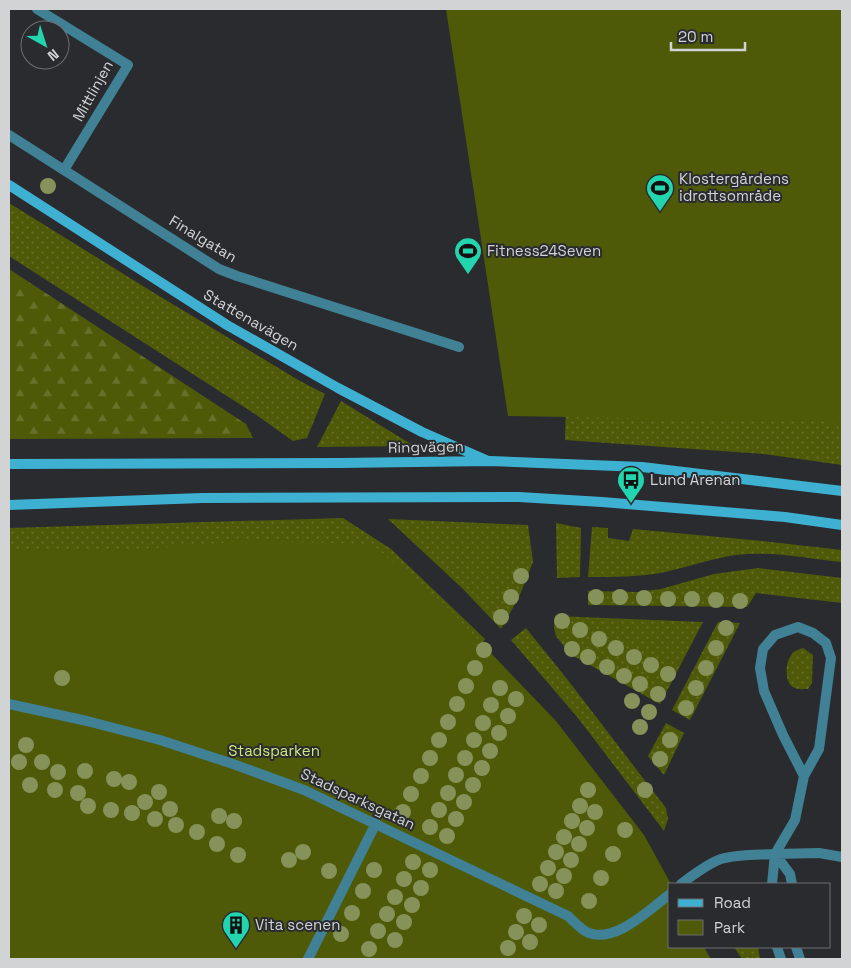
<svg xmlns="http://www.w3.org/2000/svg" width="851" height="968" viewBox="0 0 851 968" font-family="'Space Grotesk',sans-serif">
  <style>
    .grass { fill: url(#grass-dots) }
    .forest { fill: url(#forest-firs) }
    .park { fill: #4e5a07 }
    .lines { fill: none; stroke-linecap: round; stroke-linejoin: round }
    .lane { stroke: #408195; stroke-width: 10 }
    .street { stroke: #408195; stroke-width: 10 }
    .secondary { stroke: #3eb1d2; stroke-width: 10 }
    .tree { fill: #86925a }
    .labels { text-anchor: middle; stroke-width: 4; stroke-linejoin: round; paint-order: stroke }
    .street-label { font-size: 15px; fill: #d2d3d5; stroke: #2a2b2f }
    .poi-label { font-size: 15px; fill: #d2d3d5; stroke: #2a2b2f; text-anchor: start }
    .park-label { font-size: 15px; fill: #d2e77e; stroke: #2a2b2f }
  </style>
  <defs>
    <pattern id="grass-dots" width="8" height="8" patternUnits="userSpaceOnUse" patternTransform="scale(1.25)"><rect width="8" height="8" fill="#4e5a07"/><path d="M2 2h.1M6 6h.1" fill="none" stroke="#67712a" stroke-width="1.8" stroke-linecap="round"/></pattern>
    <pattern id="forest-firs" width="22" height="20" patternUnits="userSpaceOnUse" patternTransform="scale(1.25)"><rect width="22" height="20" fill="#4e5a07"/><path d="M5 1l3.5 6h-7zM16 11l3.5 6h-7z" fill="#67712a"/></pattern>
  </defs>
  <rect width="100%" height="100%" fill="#2a2b2f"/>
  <path class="grass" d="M 9,203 L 151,291 L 300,381 L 325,394 L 307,438 L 293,441 L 255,414 L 9,256 Z
    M 566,397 L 842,420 L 842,465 L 764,454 L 565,440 Z
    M 341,401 L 414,446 L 317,447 Z
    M 343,518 L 391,549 L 485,639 L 460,684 L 9,634 L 9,528 Z
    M 388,519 L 528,525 L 533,562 L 519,597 L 501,629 L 463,589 Z
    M 556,523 L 581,528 L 580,577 L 557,578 Z
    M 592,527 L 608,528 L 608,538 L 629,541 L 633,529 L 762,541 L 842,550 L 842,562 C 811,559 779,552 747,554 C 718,556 692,566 665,572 C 640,577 614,577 588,577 Z
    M 758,568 L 842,578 L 842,603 L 756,593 L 747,607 L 588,605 L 588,591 L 637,592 L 661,589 L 714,574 Z
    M 555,616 L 703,622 L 660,704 L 570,654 L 556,636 L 554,628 Z
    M 718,622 L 740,623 L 690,720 L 672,710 Z
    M 526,628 L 567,679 L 666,808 L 668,819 L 664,831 L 578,718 L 511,640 Z
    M 803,648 L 813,655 L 812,683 L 808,689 C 803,689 797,690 793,687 C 785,682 785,664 790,657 C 793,651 797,650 803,648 Z
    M 666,723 L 684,733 L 664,775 L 648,756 Z
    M 734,947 L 758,947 L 760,959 L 742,959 Z"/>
  <path class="forest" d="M 9,269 L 246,424 L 253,438 L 9,439 Z"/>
  <path class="park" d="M 446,9 L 842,9 L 842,425 L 817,421 L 508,416 Z
    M 248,541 L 371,544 L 443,603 L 556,721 L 644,835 L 671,884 L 670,947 L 704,947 L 711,959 L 9,959 L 9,551 L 43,549 L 107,552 Z"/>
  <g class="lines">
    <path class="lane" d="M 775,854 L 819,853 L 842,857
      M 775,854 L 790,874 L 792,884
      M 772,884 L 775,854 L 795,820 L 804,776 L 819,749 L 831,658 L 826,643 L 813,633 L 798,627 L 775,635 L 763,649 L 760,668 L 764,691 L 783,735 L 804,776
      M 777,947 L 781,959
      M 796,947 L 800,959
      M 308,959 L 376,823"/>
    <path class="street" d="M 37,9 L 128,65 L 64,170
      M 9,135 L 219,269 L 237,276 L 459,347
      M 9,704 L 87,721 L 160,740 L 233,764 L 304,790 L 568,916 C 573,921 579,927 585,931 C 612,947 650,909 670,894
      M 681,884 C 693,875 707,864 721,859 C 738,854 758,855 775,854"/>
    <path class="secondary" d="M 9,185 L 227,325 L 338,388 L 422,432 L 486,460
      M 9,464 L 340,463 L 490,461 L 642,467 L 842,491
      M 9,505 L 202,498 L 519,497 L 602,502 L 785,517 L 842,525"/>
  </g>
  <g class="tree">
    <circle cx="48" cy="186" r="8"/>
    <circle cx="521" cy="576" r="8"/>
    <circle cx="511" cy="597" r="8"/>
    <circle cx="596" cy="597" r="8"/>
    <circle cx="620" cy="597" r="8"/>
    <circle cx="644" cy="598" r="8"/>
    <circle cx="668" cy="599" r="8"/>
    <circle cx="692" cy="599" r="8"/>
    <circle cx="716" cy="600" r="8"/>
    <circle cx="740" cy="601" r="8"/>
    <circle cx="501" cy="617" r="8"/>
    <circle cx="562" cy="621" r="8"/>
    <circle cx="726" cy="628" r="8"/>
    <circle cx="580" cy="630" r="8"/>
    <circle cx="599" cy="639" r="8"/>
    <circle cx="616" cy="648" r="8"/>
    <circle cx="716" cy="648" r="8"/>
    <circle cx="572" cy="649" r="8"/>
    <circle cx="484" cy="650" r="8"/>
    <circle cx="588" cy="657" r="8"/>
    <circle cx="634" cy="657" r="8"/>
    <circle cx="651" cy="665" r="8"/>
    <circle cx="607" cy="667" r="8"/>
    <circle cx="475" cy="668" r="8"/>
    <circle cx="706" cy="668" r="8"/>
    <circle cx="668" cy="674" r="8"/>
    <circle cx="624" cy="676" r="8"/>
    <circle cx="62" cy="678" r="8"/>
    <circle cx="640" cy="684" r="8"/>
    <circle cx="466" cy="686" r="8"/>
    <circle cx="500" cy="688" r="8"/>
    <circle cx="696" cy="688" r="8"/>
    <circle cx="658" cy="694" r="8"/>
    <circle cx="516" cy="699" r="8"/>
    <circle cx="632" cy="701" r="8"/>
    <circle cx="457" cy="704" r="8"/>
    <circle cx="491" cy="705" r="8"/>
    <circle cx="686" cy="708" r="8"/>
    <circle cx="649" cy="712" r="8"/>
    <circle cx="508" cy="716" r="8"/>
    <circle cx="448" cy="722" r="8"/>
    <circle cx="483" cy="723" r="8"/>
    <circle cx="640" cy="727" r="8"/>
    <circle cx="499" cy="733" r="8"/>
    <circle cx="439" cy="740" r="8"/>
    <circle cx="474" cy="740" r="8"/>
    <circle cx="670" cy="740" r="8"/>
    <circle cx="26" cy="745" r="8"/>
    <circle cx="490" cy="751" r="8"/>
    <circle cx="430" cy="758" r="8"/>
    <circle cx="465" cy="758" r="8"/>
    <circle cx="660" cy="759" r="8"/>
    <circle cx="19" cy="762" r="8"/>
    <circle cx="42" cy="762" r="8"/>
    <circle cx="482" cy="768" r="8"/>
    <circle cx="85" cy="771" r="8"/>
    <circle cx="58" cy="772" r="8"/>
    <circle cx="456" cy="775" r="8"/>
    <circle cx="421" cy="776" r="8"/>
    <circle cx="114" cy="779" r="8"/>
    <circle cx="129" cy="782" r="8"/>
    <circle cx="30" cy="785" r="8"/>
    <circle cx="473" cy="785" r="8"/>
    <circle cx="55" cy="790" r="8"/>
    <circle cx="588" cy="790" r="8"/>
    <circle cx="645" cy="790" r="8"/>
    <circle cx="159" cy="792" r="8"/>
    <circle cx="78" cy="793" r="8"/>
    <circle cx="448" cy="793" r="8"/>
    <circle cx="411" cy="794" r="8"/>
    <circle cx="145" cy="802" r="8"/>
    <circle cx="464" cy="802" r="8"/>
    <circle cx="88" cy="806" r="8"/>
    <circle cx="580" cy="806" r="8"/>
    <circle cx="170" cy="809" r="8"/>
    <circle cx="111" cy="810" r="8"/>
    <circle cx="439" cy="810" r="8"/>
    <circle cx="403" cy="812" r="8"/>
    <circle cx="595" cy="812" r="8"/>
    <circle cx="132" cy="813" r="8"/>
    <circle cx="219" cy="816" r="8"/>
    <circle cx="155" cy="819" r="8"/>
    <circle cx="456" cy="819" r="8"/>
    <circle cx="234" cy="821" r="8"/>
    <circle cx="572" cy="821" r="8"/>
    <circle cx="176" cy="825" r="8"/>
    <circle cx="430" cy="827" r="8"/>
    <circle cx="587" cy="828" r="8"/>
    <circle cx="625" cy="830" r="8"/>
    <circle cx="197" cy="832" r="8"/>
    <circle cx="447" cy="836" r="8"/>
    <circle cx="564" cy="837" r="8"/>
    <circle cx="217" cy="844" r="8"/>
    <circle cx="579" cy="844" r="8"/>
    <circle cx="303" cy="852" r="8"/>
    <circle cx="556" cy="852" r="8"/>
    <circle cx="613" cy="854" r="8"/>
    <circle cx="238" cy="855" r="8"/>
    <circle cx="289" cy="860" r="8"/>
    <circle cx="571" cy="860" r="8"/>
    <circle cx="413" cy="862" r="8"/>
    <circle cx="548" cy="868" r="8"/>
    <circle cx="374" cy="870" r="8"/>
    <circle cx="430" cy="870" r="8"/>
    <circle cx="329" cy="871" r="8"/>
    <circle cx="564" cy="876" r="8"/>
    <circle cx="601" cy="878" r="8"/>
    <circle cx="404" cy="879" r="8"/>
    <circle cx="540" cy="884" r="8"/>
    <circle cx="421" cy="888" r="8"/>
    <circle cx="363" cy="891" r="8"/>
    <circle cx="556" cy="891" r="8"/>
    <circle cx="395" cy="897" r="8"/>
    <circle cx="589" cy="901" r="8"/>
    <circle cx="412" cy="905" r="8"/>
    <circle cx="352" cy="913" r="8"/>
    <circle cx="387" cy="914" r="8"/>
    <circle cx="524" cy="916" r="8"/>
    <circle cx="404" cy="922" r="8"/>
    <circle cx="539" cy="925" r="8"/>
    <circle cx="378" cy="931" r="8"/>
    <circle cx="516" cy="932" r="8"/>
    <circle cx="341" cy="934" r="8"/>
    <circle cx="395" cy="940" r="8"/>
    <circle cx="530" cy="942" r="8"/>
    <circle cx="508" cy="948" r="8"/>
    <circle cx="369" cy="949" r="8"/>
  </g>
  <defs>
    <g id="stadium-pin" transform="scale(1.4375)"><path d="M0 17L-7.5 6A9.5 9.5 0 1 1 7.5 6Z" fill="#23d5af" stroke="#2a2b2f"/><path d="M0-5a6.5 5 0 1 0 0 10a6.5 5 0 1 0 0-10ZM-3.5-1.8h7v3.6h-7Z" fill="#111"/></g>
    <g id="bus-pin" transform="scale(1.4375)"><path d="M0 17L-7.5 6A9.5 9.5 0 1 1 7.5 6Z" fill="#23d5af" stroke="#2a2b2f"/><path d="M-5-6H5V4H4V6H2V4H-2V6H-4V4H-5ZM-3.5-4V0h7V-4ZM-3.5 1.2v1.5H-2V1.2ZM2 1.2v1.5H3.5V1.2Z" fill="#111"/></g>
    <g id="building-pin" transform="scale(1.4375)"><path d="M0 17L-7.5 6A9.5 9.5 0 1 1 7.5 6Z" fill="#23d5af" stroke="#2a2b2f"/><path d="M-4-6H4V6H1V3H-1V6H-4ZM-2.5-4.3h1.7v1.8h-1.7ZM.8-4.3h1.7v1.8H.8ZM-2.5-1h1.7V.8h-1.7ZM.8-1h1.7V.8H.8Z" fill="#111"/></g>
  </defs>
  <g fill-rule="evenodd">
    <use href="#stadium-pin" x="660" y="188"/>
    <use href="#stadium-pin" x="468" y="251"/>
    <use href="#bus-pin" x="631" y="480"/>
    <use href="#building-pin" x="236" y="925"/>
  </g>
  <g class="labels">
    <g class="street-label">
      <text transform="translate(93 91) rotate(-61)" y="5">Mittlinjen</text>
      <text transform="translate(203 239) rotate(31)" y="5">Finalgatan</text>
      <text transform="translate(251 320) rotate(30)" y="5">Stattenavägen</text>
      <text transform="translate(426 447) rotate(-1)" y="5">Ringvägen</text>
      <text transform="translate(358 799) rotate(25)" y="5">Stadsparksgatan</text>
    </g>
    <g class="poi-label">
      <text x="679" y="184">Klostergårdens<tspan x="679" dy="17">idrottsområde</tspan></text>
      <text x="487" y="256">Fitness24Seven</text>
      <text x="650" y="485">Lund Arenan</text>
      <text x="255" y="930">Vita scenen</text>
    </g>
    <g class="park-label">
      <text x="274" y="756">Stadsparken</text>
    </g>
  </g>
  <rect width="851" height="968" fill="none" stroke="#d2d3d5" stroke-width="20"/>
  <rect x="668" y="883" width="162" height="65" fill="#2a2b2f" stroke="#6d6e71"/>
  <rect x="678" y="899" width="25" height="8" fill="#3eb1d2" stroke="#6d6e71"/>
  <text x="714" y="908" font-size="15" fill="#d2d3d5">Road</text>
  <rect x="678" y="920" width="25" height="15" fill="#4e5a07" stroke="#6d6e71"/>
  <text x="714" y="933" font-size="15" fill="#d2d3d5">Park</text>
  <g transform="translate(45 45) rotate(141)"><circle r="24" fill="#2a2b2f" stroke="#6d6e71"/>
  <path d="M0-4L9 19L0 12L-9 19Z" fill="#23d5af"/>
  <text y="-8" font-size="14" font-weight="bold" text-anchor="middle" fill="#d2d3d5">N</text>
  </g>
  <path d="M671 42v8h74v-8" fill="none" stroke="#d2d3d5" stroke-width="2.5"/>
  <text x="678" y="42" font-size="15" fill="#d2d3d5" stroke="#2a2b2f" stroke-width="4" paint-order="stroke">20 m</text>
</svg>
